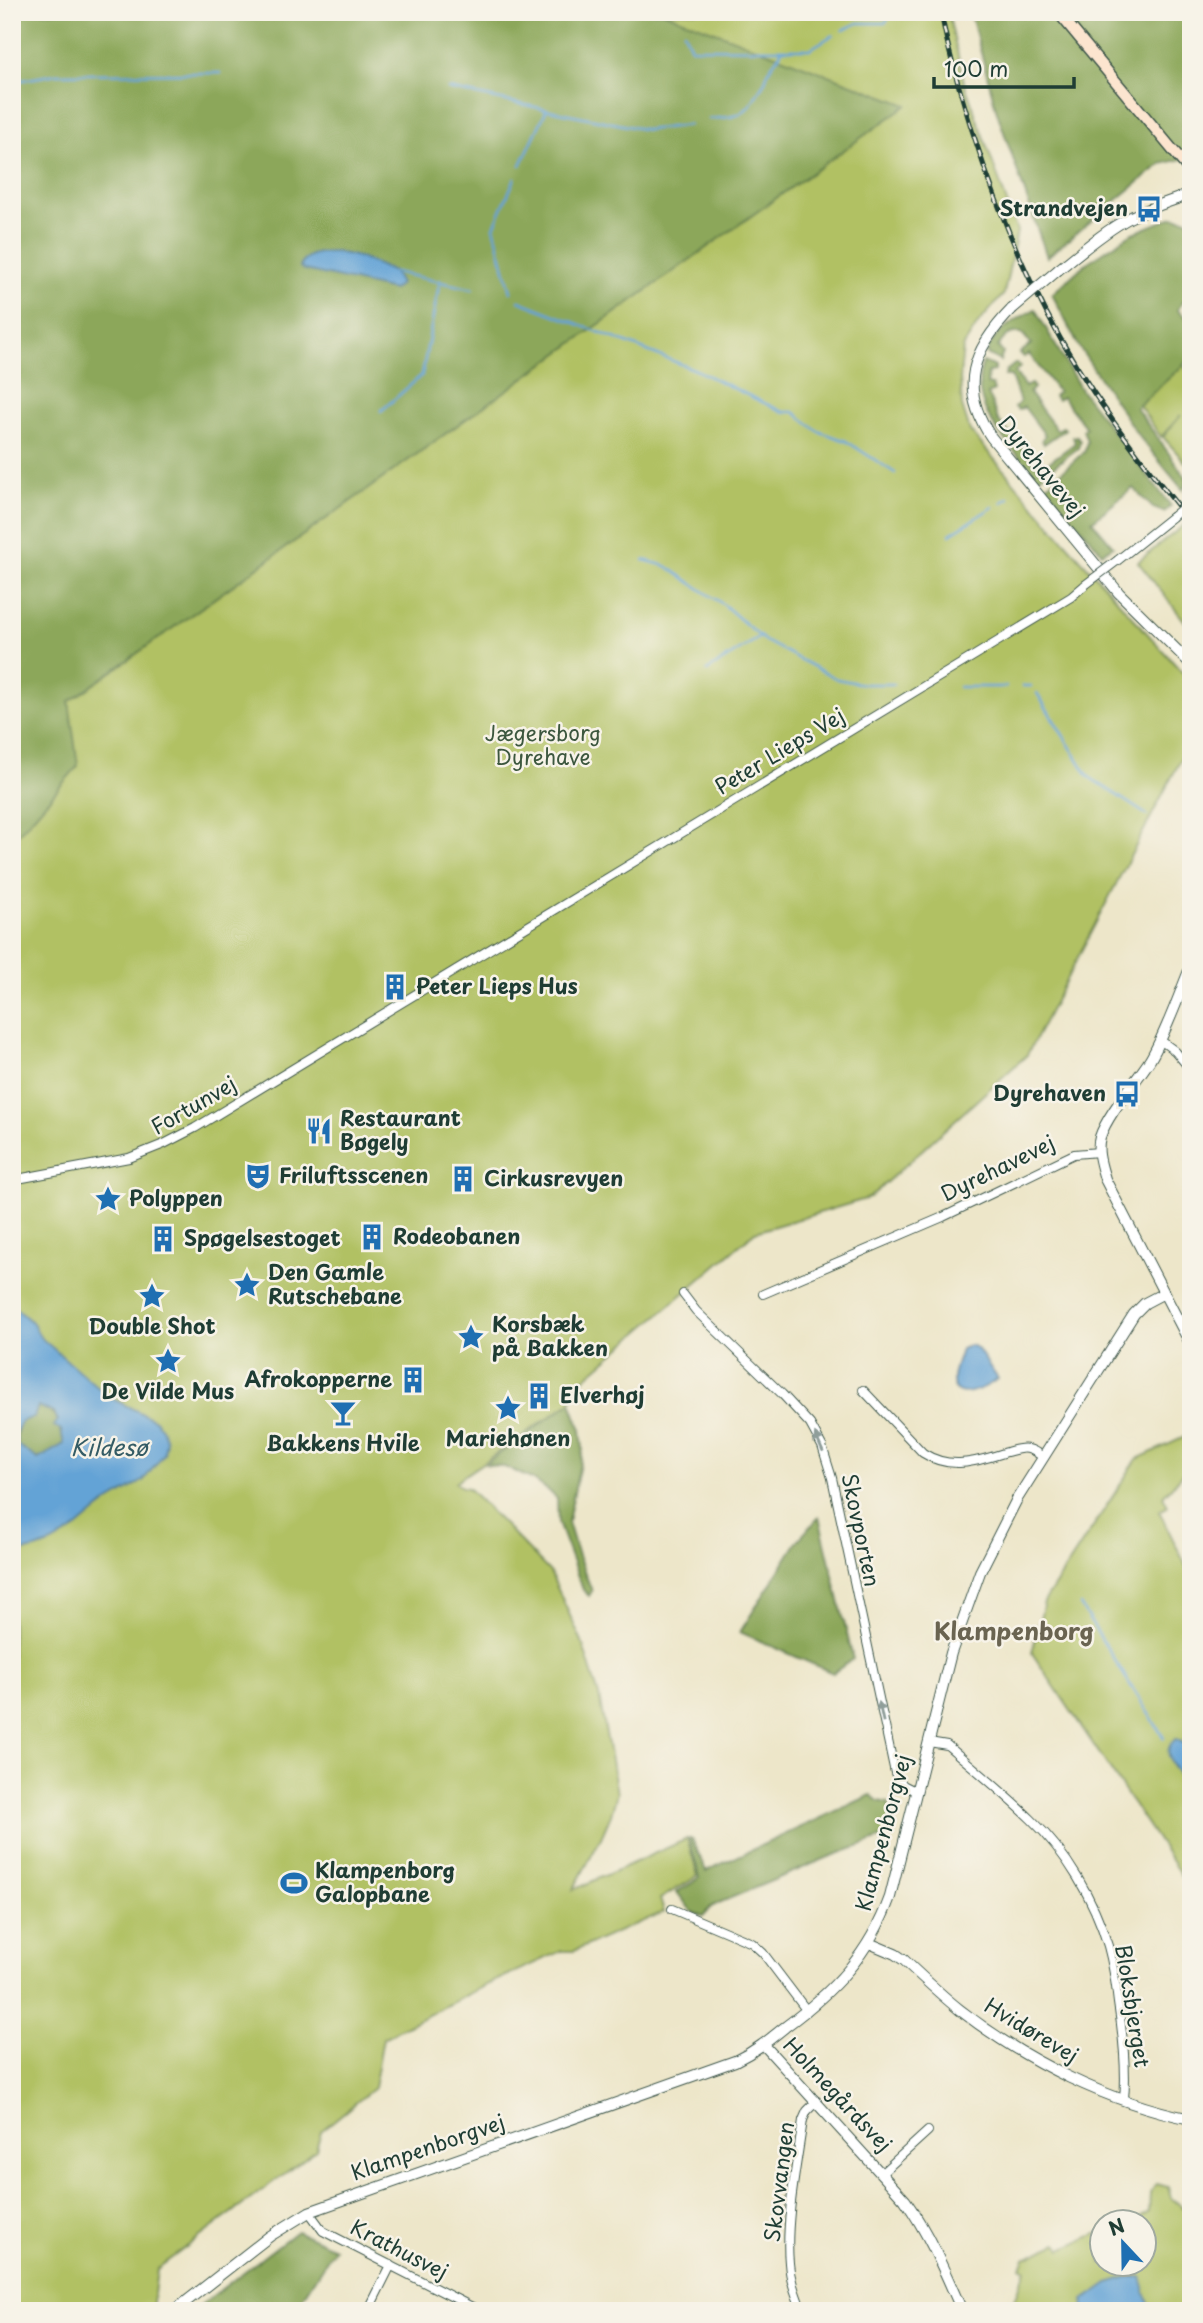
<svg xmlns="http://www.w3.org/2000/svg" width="1203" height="2323" viewBox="0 0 1203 2323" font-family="'Playpen Sans',sans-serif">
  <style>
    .green { fill: #b1c164; stroke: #687f4c; stroke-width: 2 }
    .forest { fill: #8ca75a; stroke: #567247; stroke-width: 2 }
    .water { fill: #64a3d6; stroke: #427085; stroke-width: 2; fill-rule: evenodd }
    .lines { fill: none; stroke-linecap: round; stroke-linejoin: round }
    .stream { stroke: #64a3d6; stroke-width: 2.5 }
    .minor-casing { stroke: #3e564a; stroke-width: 10 }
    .tertiary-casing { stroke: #3e564a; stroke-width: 12 }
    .secondary-casing { stroke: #3e564a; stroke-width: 13 }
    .minor { stroke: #fff; stroke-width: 8 }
    .tertiary { stroke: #fff; stroke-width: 10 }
    .secondary { stroke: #fce5cf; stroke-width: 10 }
    .rail-casing { stroke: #1f3d34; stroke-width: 5 }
    .rail { stroke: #f7f3e8; stroke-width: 2.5; stroke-dasharray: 8; stroke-linecap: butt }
    .minor-bridge-casing { stroke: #3e564a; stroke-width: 10; stroke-linecap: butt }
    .tertiary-bridge-casing { stroke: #3e564a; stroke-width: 12; stroke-linecap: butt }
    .minor-bridge { stroke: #fff; stroke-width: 8 }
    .tertiary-bridge { stroke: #fff; stroke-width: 10 }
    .oneway { fill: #8f9e9a }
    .labels { text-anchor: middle; stroke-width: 5; stroke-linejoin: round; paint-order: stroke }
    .poi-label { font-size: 21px; font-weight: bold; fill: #1f3d34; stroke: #f7f3e8; text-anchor: start }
    .street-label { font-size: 21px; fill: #1f3d34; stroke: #f7f3e8 }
    .park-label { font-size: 21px; fill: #3c573e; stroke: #f7f3e8 }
    .water-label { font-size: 23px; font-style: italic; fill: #345c65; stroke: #f7f3e8 }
    .quarter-label { font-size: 24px; font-weight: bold; fill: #6a6451; stroke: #f7f3e8 }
  </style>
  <rect width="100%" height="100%" fill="#f7f3e8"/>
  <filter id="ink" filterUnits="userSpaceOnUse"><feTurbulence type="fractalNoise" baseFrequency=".0143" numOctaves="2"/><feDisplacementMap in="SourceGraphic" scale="14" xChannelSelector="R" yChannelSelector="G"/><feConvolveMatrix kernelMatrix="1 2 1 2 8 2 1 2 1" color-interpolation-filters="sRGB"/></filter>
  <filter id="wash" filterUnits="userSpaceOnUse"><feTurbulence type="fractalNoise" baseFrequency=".00686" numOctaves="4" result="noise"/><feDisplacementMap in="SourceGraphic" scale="28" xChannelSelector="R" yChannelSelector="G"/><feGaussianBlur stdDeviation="1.57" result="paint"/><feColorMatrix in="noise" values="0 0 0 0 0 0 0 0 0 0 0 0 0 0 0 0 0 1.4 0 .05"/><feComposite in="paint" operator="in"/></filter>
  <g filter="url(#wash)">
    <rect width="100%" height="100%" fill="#ede6c9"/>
    <path class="green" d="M 12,12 L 948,12 L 964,82 L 1017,231 L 1004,294 L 979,322 L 963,347 L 960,377 L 962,406 L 970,431 L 1067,544 L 1191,682 L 1191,740 L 1027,1055 L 869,1198 L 755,1232 L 578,1384 L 571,1402 L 455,1482 L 462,1487 L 468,1488 L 550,1572 L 582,1642 L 599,1696 L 617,1793 L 611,1815 L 600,1840 L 573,1890 L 687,1839 L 698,1876 L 660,1899 L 664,1912 L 574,1951 L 561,1951 L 484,1986 L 383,2038 L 374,2088 L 321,2131 L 316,2150 L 157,2269 L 152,2311 L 12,2311 Z
      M 1182,364 L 1191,374 L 1191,454 L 1185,462 L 1163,437 L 1181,415 L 1161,437 L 1138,404 Z
      M 1184,525 L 1191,534 L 1191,629 L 1138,562 Z
      M 1191,1434 L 1191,1465 L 1163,1496 L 1168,1506 L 1159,1511 L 1191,1576 L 1191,1890 L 1032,1653 L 1044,1602 L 1137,1459 Z
      M 1157,2184 L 1168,2187 L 1171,2198 L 1191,2213 L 1190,2311 L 1008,2311 L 1006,2306 L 1008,2300 L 1013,2302 L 1026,2270 L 1021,2267 L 1025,2258 L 1058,2243 L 1061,2249 L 1101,2232 L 1102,2264 L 1144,2264 L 1144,2222 L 1126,2221 L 1133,2219 L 1134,2221 L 1149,2213 L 1150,2193 Z"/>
    <path class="forest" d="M 12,12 L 299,12 L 302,15 L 345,12 L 663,12 L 907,105 L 69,702 L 78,766 L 12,841 L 12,547 L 17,539 L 12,539 Z
      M 970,12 L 1191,12 L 1191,157 L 1161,164 L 1047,257 L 997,112 Z
      M 1173,217 L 1191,220 L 1191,292 L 1177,310 L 1191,321 L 1191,363 L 1188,361 L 1136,408 L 1188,480 L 1183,490 L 1137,434 L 1079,347 L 1052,294 L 1085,264 L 1131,234 Z
      M 1035,309 L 1081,390 L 1171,506 L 1164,512 L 1153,508 L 1133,488 L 1092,521 L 1113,546 L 1102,553 L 1046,486 L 1085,451 L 1087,441 L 1083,430 L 1086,428 L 1062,397 L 1057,400 L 1054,396 L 1058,392 L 1029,354 L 1024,357 L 1020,353 L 1031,344 L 1022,333 C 1010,331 1004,337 998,347 L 1003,353 L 1000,361 L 987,354 C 993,331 1016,320 1035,309 Z
      M 983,362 L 995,367 L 995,371 L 988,372 L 987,384 L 992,385 L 994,391 L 988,394 L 998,420 L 1010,434 L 1015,431 L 1018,435 L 1014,439 L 1036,465 L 1045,465 L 1075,443 L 1073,437 L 1077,436 L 1080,441 L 1078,448 L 1038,478 C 1011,445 966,409 983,362 Z
      M 1016,363 L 1020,367 L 1015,372 L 1025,387 L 1031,384 L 1034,388 L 1029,393 L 1057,430 L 1063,427 L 1065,429 L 1044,444 L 1042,440 L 1045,435 L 1024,407 L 1018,410 L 1015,407 L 1020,402 L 1011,376 L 1005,376 L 1006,371 Z
      M 571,1402 L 581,1430 L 583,1449 L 568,1522 L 578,1556 L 592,1591 L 589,1596 L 583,1590 L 558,1523 L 557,1499 C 545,1485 525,1475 507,1468 C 500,1465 492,1466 485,1464 Z
      M 38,1405 C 60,1415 59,1421 64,1444 L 38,1459 L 17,1445 C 14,1425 24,1419 38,1405 Z
      M 819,1517 L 853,1659 L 833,1673 L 740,1632 L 799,1539 Z
      M 871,1795 L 878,1801 L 889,1803 L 891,1835 L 829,1857 L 721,1902 L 711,1907 L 703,1916 L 692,1912 L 677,1892 L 700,1878 L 689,1839 L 692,1839 L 706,1871 Z
      M 297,2231 L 334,2248 L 294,2311 L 193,2311 Z"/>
    <path class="water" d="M 337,252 L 362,258 L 394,272 L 400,284 L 393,290 L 305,270 L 300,267 C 306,251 322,253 337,252 Z
      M 12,1305 L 33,1323 L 40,1337 L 109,1397 L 155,1420 L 162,1429 L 166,1441 L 164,1454 L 143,1481 L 109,1501 L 77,1528 L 52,1543 L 36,1549 L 20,1552 L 12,1549 ZM 38,1406 L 54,1413 L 58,1420 L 54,1426 L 61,1430 L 64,1444 L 38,1459 L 17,1445 L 15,1433 L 22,1421 L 34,1417 Z
      M 970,1345 L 977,1348 L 998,1379 C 988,1386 954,1405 953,1381 C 952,1371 959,1359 961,1349 Z
      M 1176,1739 L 1191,1747 L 1191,1790 C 1181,1778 1156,1752 1176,1739 Z
      M 1128,2277 L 1141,2277 L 1151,2311 L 1083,2311 L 1084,2300 L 1108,2283 Z"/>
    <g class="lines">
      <path class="stream" d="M 843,30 L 858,23 L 885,23 L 894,12
        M 684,32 L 691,48 L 782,49
        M 12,82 L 56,74 L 221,73
        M 448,89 L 647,130 L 689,125
        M 709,119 C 746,117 745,114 764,83 C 767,78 767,72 770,68 C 774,61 779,58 782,49 L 810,49 L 833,35
        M 521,165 L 546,111
        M 394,272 L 473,289
        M 511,292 L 494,227 L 515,178
        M 519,301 L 696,370 L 783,412 L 794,412 L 818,431 L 846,441 L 895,473
        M 381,411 L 422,375 L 440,280
        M 1002,502 L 1009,498
        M 950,534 L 993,507
        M 644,560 L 666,566 L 724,605 L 765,641 L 837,679 L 863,684 L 894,684
        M 707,671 L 760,637
        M 1023,686 L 1031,686
        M 959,687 L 1006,687
        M 1037,693 L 1089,777 L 1147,815
        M 1080,1605 L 1164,1738"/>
    </g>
  </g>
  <g filter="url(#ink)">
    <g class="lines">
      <g class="minor-casing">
        <path id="minor" d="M 1118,560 L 1172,517
          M 1160,1040 L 1175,1051 L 1191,1070
          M 12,1180 L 129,1158 L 164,1144 L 195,1128 L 1071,597 L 1085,585
          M 683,1294 L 696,1311 L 782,1394 L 810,1424 L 822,1446 L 832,1478 L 895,1773 L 903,1785 L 917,1792
          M 763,1294 L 943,1217 L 1074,1154 L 1099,1152
          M 863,1390 L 923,1453 C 951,1471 978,1461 1007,1452 C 1014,1450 1022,1447 1028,1449 C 1033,1450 1039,1454 1043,1457
          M 929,1742 L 947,1745 C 975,1769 1004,1793 1031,1819 C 1066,1852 1094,1899 1108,1946 C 1113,1964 1116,1984 1118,2003 C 1123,2035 1127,2068 1124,2099
          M 672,1909 L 752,1943 L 763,1953 L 807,2011
          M 882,2173 L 928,2131
          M 309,2212 L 323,2231 L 480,2311
          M 368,2311 L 391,2265
          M 802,2311 C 796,2295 790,2280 789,2263 C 785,2221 797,2163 803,2120 L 807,2111 L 817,2101"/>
      </g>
      <g class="tertiary-casing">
        <path id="tertiary" d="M 1058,270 C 1081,252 1103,232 1129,218 C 1149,208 1170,201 1191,194
          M 1012,309 C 972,350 958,387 991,437 L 1119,593 L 1191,664
          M 1191,966 C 1178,997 1167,1031 1150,1060 C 1136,1082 1108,1113 1100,1137 C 1096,1151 1101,1165 1105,1179 L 1191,1345
          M 869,1943 L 895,1954 L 904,1960 C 922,1977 940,1994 960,2010 C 1027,2062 1108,2102 1191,2119
          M 763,2044 L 905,2200 C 929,2234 945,2272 962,2311
          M 174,2311 L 270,2236 L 309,2212 L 735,2061 C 754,2052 769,2040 785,2027 C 834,1991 869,1955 890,1897 L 951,1653 L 980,1572 L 1017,1499 L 1134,1314 L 1145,1303 L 1164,1293"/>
      </g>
      <g class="secondary-casing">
        <path id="secondary" d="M 1058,12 L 1191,172"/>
      </g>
      <use href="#minor" class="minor"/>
      <use href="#tertiary" class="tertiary"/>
      <use href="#secondary" class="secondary"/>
      <g class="rail-casing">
        <path id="rail" d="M 941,12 C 948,52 960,92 972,130 C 992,193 1016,254 1046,312 C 1085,388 1137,456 1191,522"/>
      </g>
      <use href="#rail" class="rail"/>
      <g class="minor-bridge-casing">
        <path id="minor-bridge" d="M 1172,517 L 1191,501
          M 1085,585 L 1118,560"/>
      </g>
      <g class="tertiary-bridge-casing">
        <path id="tertiary-bridge" d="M 1012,309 L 1058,270"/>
      </g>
      <use href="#minor-bridge" class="minor-bridge"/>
      <use href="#tertiary-bridge" class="tertiary-bridge"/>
    </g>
    <defs><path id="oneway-solid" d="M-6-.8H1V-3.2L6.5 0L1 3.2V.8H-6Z" transform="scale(1.75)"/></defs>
    <g class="oneway">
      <use href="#oneway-solid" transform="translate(819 1443) rotate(-114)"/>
      <use href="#oneway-solid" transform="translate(881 1712) rotate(-102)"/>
    </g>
  </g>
  <defs>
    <g id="bus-bare" transform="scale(2.1)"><path d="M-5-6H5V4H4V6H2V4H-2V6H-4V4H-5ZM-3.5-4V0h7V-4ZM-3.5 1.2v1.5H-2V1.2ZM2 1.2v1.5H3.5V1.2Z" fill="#1f6fb2" stroke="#f7f3e8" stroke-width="2.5" paint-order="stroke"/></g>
    <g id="building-bare" transform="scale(2.1)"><path d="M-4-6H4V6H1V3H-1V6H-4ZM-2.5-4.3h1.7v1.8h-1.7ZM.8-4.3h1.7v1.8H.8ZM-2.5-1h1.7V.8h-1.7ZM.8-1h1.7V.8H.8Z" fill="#1f6fb2" stroke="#f7f3e8" stroke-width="2.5" paint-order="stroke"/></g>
    <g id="restaurant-bare" transform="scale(2.1)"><path d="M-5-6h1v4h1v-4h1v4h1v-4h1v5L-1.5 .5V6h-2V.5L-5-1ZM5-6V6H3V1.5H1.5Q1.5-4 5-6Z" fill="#1f6fb2" stroke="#f7f3e8" stroke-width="2.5" paint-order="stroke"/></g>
    <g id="theatre-bare" transform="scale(2.1)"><path d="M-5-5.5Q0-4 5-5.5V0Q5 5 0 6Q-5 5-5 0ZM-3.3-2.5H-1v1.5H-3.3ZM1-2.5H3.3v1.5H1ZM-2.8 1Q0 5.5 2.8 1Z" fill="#1f6fb2" stroke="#f7f3e8" stroke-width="2.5" paint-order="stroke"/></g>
    <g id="sight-bare" transform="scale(2.1)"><path d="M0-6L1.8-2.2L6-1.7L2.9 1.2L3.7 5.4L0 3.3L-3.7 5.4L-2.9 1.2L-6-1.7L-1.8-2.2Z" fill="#1f6fb2" stroke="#f7f3e8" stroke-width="2.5" paint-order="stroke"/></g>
    <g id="bar-bare" transform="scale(2.1)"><path d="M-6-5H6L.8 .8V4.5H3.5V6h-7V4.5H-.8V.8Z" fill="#1f6fb2" stroke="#f7f3e8" stroke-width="2.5" paint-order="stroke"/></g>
    <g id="stadium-bare" transform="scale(2.1)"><path d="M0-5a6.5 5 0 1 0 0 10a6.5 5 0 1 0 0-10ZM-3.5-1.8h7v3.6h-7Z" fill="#1f6fb2" stroke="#f7f3e8" stroke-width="2.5" paint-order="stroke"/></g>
  </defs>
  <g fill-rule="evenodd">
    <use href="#bus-bare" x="1149" y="209"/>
    <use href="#building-bare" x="395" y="987"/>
    <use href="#bus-bare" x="1127" y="1094"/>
    <use href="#restaurant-bare" x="319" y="1131"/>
    <use href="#theatre-bare" x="258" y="1176"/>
    <use href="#building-bare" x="463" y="1179"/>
    <use href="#sight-bare" x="108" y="1199"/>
    <use href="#building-bare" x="372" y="1237"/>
    <use href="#building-bare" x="163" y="1239"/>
    <use href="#sight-bare" x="247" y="1285"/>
    <use href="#sight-bare" x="152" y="1296"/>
    <use href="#sight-bare" x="471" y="1337"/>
    <use href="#sight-bare" x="168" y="1361"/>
    <use href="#building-bare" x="413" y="1380"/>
    <use href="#building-bare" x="539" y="1396"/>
    <use href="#sight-bare" x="508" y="1408"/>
    <use href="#bar-bare" x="343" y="1413"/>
    <use href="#stadium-bare" x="294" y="1883"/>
  </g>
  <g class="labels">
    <g class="poi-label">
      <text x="1128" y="216" text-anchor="end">Strandvejen</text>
      <text x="416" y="994">Peter Lieps Hus</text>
      <text x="1106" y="1101" text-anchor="end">Dyrehaven</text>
      <text x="340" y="1126">Restaurant<tspan x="340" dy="24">Bøgely</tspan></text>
      <text x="279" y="1183">Friluftsscenen</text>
      <text x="484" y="1186">Cirkusrevyen</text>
      <text x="129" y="1206">Polyppen</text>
      <text x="393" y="1244">Rodeobanen</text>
      <text x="184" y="1246">Spøgelsestoget</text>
      <text x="268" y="1280">Den Gamle<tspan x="268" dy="24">Rutschebane</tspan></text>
      <text x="492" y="1332">Korsbæk<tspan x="492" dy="24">på Bakken</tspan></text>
      <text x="152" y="1334" text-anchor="middle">Double Shot</text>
      <text x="392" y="1387" text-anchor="end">Afrokopperne</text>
      <text x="168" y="1399" text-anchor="middle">De Vilde Mus</text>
      <text x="560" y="1403">Elverhøj</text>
      <text x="508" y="1446" text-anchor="middle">Mariehønen</text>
      <text x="343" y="1451" text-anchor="middle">Bakkens Hvile</text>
      <text x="315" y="1878">Klampenborg<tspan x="315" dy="24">Galopbane</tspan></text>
    </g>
    <g class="street-label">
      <text transform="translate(1041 467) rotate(51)" y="7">Dyrehavevej</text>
      <text transform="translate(780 752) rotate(-31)" y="7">Peter Lieps Vej</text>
      <text transform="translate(194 1106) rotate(-30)" y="7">Fortunvej</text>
      <text transform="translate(998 1169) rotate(-26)" y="7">Dyrehavevej</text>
      <text transform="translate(860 1530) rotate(78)" y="7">Skovporten</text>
      <text transform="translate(884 1833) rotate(-75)" y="7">Klampenborgvej</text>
      <text transform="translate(1132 2006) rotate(81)" y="7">Bloksbjerget</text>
      <text transform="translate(1031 2031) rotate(31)" y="7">Hvidørevej</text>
      <text transform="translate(837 2095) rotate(47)" y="7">Holmegårdsvej</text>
      <text transform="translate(428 2148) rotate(-19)" y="7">Klampenborgvej</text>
      <text transform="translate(780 2182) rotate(-83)" y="7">Skovvangen</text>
      <text transform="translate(399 2250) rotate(27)" y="7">Krathusvej</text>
    </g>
    <g class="park-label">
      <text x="543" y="741">Jægersborg<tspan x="543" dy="24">Dyrehave</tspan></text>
    </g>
    <g class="water-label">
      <text x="109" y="1456">Kildesø</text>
    </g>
    <g class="quarter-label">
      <text x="1014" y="1640">Klampenborg</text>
    </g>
  </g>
  <rect width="1203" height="2323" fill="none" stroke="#f7f3e8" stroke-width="42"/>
  <g transform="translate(1123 2243) rotate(338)"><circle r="33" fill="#f7f3e8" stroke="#a1aaa0" stroke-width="2"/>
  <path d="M0-5L12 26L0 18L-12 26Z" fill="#1f6fb2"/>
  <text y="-10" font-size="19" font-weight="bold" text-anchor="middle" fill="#1f3d34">N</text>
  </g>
  <path d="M934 77v10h140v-10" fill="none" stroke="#1f3d34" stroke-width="3.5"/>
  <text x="944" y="77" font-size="21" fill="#1f3d34" stroke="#f7f3e8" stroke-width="5" paint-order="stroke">100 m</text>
</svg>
